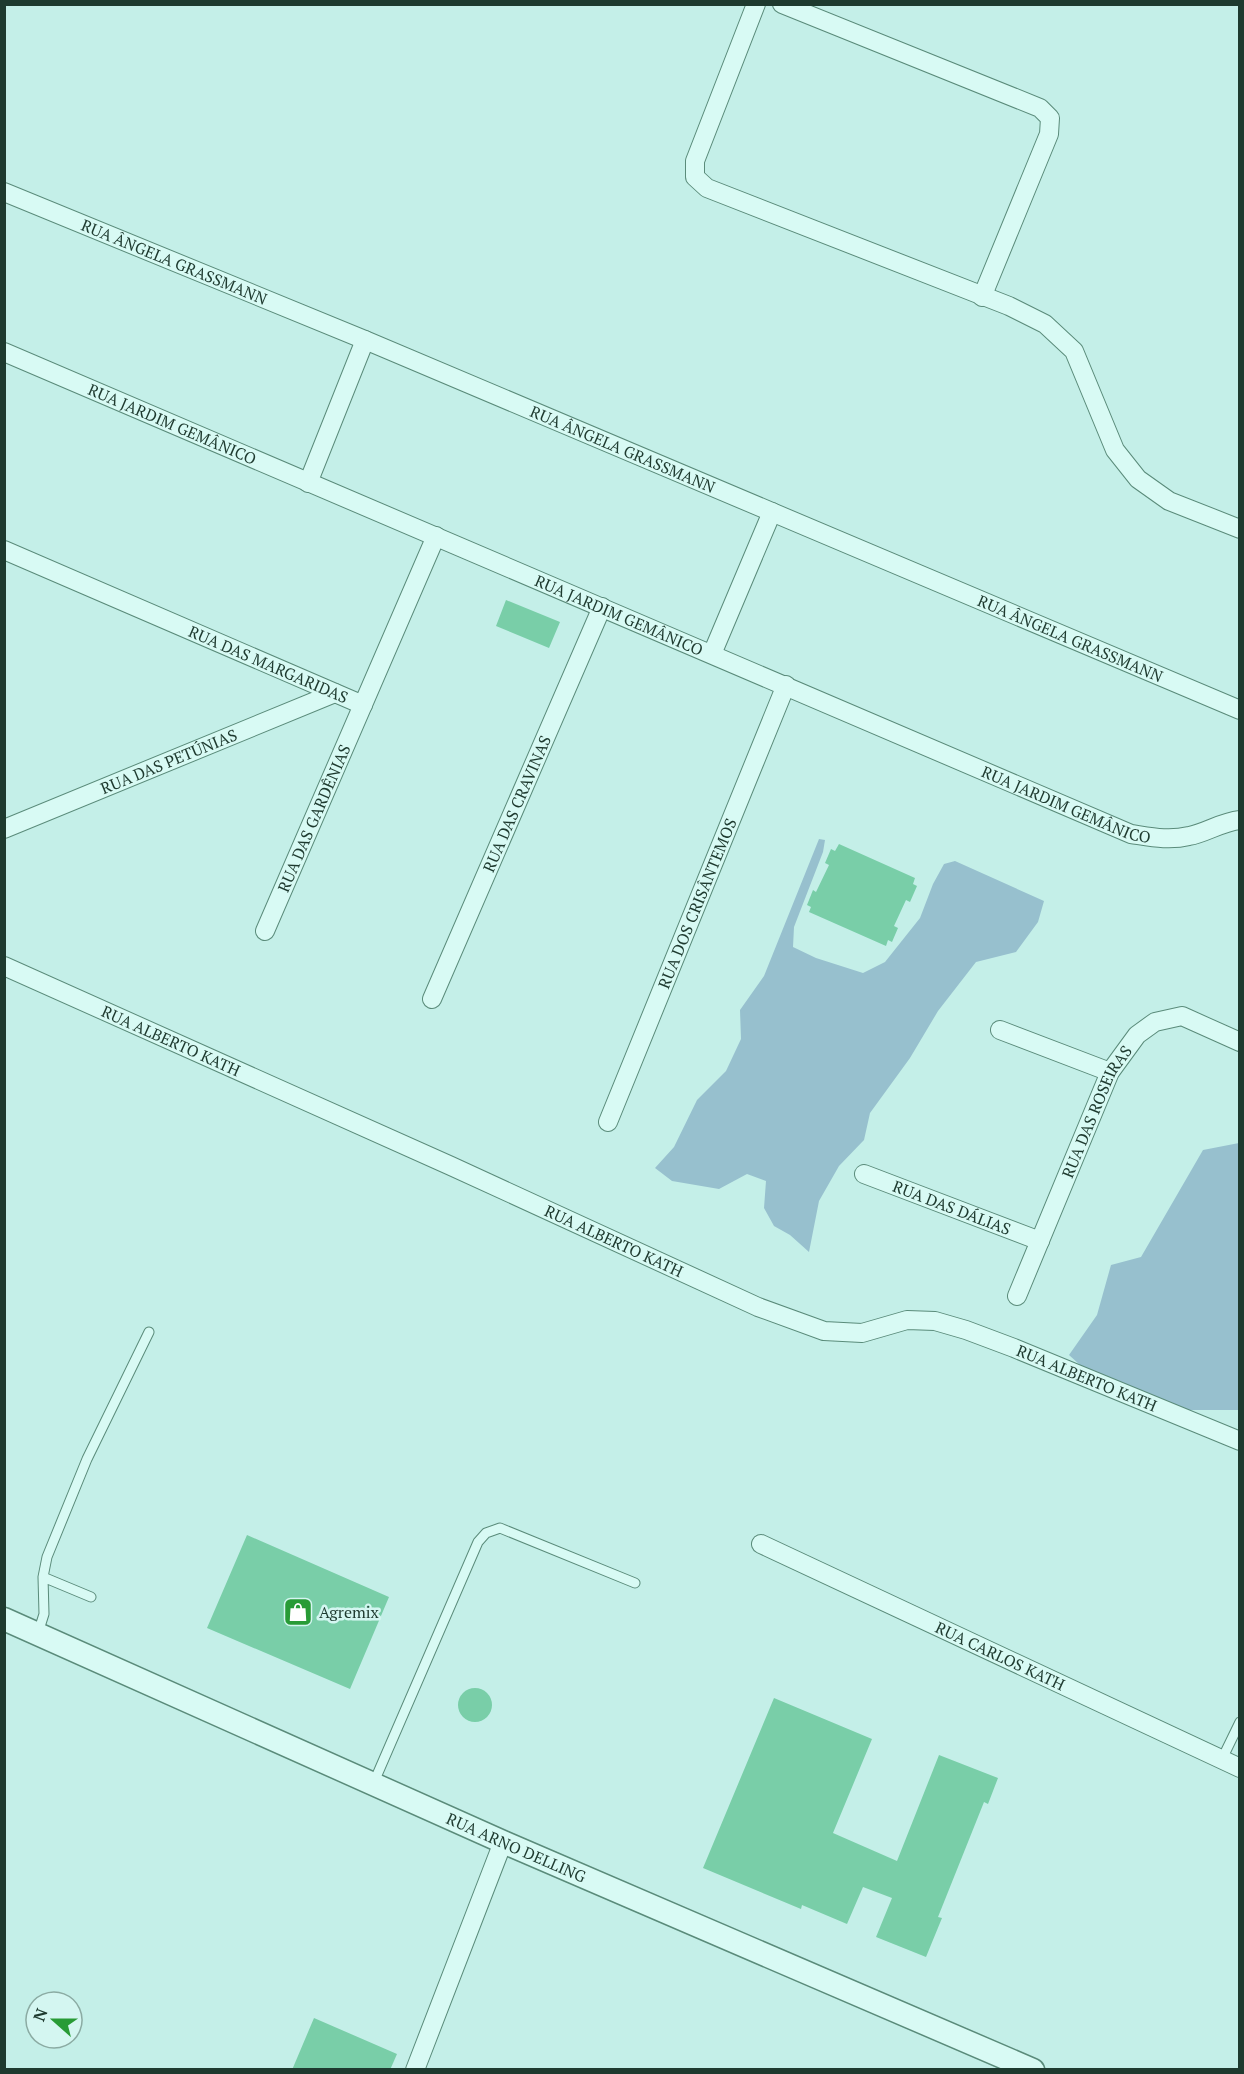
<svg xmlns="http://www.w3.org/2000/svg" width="1244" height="2074" viewBox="0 0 1244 2074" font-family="'PT Serif',serif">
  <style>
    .green { fill: #97c0ce }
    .building { fill: #79cea8 }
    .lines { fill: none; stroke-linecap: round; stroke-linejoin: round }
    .service-casing { stroke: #5a8b7a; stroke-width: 11 }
    .minor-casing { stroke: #5a8b7a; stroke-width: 20 }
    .tertiary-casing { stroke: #5a8b7a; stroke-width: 25 }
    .service { stroke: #d8faf4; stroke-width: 9 }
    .minor { stroke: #d8faf4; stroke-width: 18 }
    .tertiary { stroke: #d8faf4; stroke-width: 22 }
    .labels { text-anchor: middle; stroke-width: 5; stroke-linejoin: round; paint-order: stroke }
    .street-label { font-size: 16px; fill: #1e3a2f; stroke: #d4f6f1 }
    .poi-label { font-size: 16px; fill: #1e3a2f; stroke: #d4f6f1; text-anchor: start }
  </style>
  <rect width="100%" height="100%" fill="#c4efe8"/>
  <path class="green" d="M 819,839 L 825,840 L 823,852 L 794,927 L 793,947 L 816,958 L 863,973 L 885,962 L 920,918 L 933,884 L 944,864 L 955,861 L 1044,901 L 1038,922 L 1016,952 L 976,962 L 938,1011 L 910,1058 L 870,1113 L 864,1140 L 839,1166 L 819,1201 L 809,1252 L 790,1235 L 774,1226 L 764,1208 L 766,1181 L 747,1174 L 719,1189 L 672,1181 L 655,1168 L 674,1147 L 697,1100 L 726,1071 L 741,1039 L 740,1010 L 764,976 Z
    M 1239,1143 L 1239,1410 L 1182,1410 L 1090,1374 L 1069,1355 L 1097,1315 L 1111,1265 L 1141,1257 L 1203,1150 Z"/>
  <path class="building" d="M 506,600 L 560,622 L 549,648 L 496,626 Z
    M 839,844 L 915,878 L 913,884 L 917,886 L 910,902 L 906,900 L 894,926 L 898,928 L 892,942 L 888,940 L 886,946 L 809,912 L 811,907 L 807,905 L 813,890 L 816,892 L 829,865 L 825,863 L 831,849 L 835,851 Z
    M 247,1535 L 389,1597 L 350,1689 L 207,1628 Z
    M458 1705a17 17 0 1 1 34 0a17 17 0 1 1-34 0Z
    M 774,1698 L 872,1739 L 833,1833 L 897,1861 L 939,1755 L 998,1778 L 988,1804 L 984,1802 L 938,1917 L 942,1918 L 926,1957 L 876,1937 L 892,1898 L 863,1887 L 847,1924 L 802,1905 L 801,1909 L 703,1868 Z
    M 314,2018 L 397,2054 L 390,2070 L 292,2070 Z"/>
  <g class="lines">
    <g class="service-casing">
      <path id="service" d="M 43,1577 L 91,1597
        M 38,1633 L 44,1614 L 43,1577 L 47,1557 L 87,1459 L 149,1332
        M 1222,1759 L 1240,1722
        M 374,1782 L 478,1542 L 486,1533 L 500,1528 L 635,1583"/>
    </g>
    <g class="minor-casing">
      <g id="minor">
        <path d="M 756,4 L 695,161 L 695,177 L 707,188 L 1009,306 L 1045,324 L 1074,351 L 1115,450 L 1138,479 L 1169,501 L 1240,529"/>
        <path d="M 782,4 L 1040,108 L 1050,118 L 1049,134 L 982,297"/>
        <path id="s1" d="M 4,192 L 365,340 L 1240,710"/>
        <path id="s2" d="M 4,352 L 1131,834 C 1151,837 1169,841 1189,836 C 1206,833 1221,822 1240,820"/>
        <path d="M 308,483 L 365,340"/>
        <path id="s3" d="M 4,550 L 363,705"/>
        <path d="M 712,654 L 772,512"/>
        <path id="s4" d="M 4,829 L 335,693"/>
        <path id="s5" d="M 265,931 L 436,536"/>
        <path id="s6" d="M 4,966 L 451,1166 L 758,1307 L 824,1331 L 862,1333 L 907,1320 L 935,1321 L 966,1330 L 1014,1348 L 1240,1441"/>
        <path id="s7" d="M 432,999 L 602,607"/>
        <path d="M 1000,1030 L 1110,1072"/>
        <path id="s8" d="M 608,1122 L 786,685"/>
        <path id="s9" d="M 864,1174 L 1040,1241"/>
        <path id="s10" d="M 1017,1296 L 1110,1072 L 1137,1035 L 1155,1022 L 1182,1016 L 1240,1042"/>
        <path id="s11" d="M 761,1544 L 1240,1768"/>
        <path d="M 415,2070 L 503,1842"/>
      </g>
    </g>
    <g class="tertiary-casing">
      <g id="tertiary">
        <path id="s12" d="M 4,1619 L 503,1842 L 1033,2070"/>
      </g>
    </g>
    <use href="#service" class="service"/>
    <use href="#minor" class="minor"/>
    <use href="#tertiary" class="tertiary"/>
  </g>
  <defs>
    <g id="shop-square" transform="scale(1.5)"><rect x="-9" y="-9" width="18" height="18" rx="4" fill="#289b36" stroke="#d4f6f1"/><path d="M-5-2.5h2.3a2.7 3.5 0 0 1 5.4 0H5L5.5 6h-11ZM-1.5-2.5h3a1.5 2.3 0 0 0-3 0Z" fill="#fff"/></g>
  </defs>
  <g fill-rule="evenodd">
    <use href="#shop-square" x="298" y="1612"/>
  </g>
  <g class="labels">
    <g class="street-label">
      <text dy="6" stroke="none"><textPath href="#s1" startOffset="184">RUA ÂNGELA GRASSMANN</textPath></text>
      <text dy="6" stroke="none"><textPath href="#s2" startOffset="183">RUA JARDIM GEMÂNICO</textPath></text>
      <text dy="6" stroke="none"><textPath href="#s1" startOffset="670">RUA ÂNGELA GRASSMANN</textPath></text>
      <text dy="6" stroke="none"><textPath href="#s2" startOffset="669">RUA JARDIM GEMÂNICO</textPath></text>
      <text dy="6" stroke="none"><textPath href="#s1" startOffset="1156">RUA ÂNGELA GRASSMANN</textPath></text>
      <text dy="6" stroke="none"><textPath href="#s3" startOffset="288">RUA DAS MARGARIDAS</textPath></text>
      <text dy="6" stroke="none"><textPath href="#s4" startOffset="178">RUA DAS PETÚNIAS</textPath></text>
      <text dy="6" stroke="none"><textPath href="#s7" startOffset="213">RUA DAS CRAVINAS</textPath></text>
      <text dy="6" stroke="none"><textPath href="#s2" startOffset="1155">RUA JARDIM GEMÂNICO</textPath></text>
      <text dy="6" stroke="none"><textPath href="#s5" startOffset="123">RUA DAS GARDÊNIAS</textPath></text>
      <text dy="6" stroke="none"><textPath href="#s8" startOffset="236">RUA DOS CRISÂNTEMOS</textPath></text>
      <text dy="6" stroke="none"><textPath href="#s6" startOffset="183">RUA ALBERTO KATH</textPath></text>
      <text dy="6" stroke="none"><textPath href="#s10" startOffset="201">RUA DAS ROSEIRAS</textPath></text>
      <text dy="6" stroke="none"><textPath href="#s9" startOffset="94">RUA DAS DÁLIAS</textPath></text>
      <text dy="6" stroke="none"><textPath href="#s6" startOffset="669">RUA ALBERTO KATH</textPath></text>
      <text dy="6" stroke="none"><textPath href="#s6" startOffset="1173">RUA ALBERTO KATH</textPath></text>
      <text dy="6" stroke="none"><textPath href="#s11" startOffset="264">RUA CARLOS KATH</textPath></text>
      <text dy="6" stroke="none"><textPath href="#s12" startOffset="561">RUA ARNO DELLING</textPath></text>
    </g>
    <g class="poi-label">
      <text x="319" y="1618">Agremix</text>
    </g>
  </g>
  <rect width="1244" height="2074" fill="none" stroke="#1e3a2f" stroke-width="12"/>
  <g transform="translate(54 2020) rotate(291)"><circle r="28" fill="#d4f6f1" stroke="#8baba3" stroke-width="1.5"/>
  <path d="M0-4.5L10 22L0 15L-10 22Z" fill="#289b36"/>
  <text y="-9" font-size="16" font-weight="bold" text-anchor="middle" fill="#1e3a2f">N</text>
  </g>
</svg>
